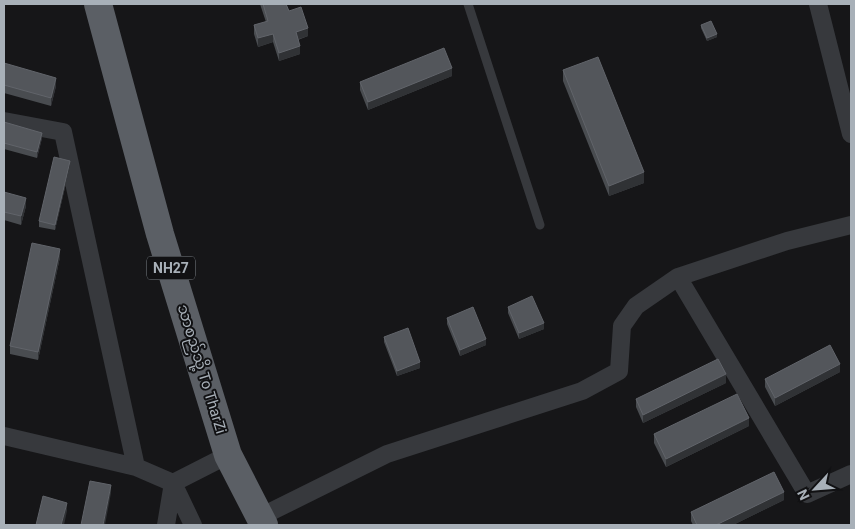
<svg xmlns="http://www.w3.org/2000/svg" width="855" height="529" viewBox="0 0 855 529" font-family="Roboto,'Noto Sans Myanmar',sans-serif">
  <style>
    .lines { fill: none; stroke-linecap: round; stroke-linejoin: round }
    .service { stroke: #37393d; stroke-width: 9 }
    .minor { stroke: #37393d; stroke-width: 18 }
    .trunk { stroke: #5b5f65; stroke-width: 28 }
    .wall { fill: #494c50 }
    .shaded-wall { fill: #303235 }
    .building { fill: #53565b; stroke: #61646a }
    .labels { text-anchor: middle; stroke-width: 4; stroke-linejoin: round; paint-order: stroke }
    .shield { fill: #111113; stroke: #7b8086; stroke-width: 1 }
    .shield-label { font-size: 14px; font-weight: bold; fill: #a8b0b8 }
    .street-label { font-size: 15px; fill: #a8b0b8; stroke: #111113 }
  </style>
  <rect width="100%" height="100%" fill="#161618"/>
  <g class="lines">
    <path class="service" d="M 468,4 L 540,225"/>
    <path class="minor" d="M 818,4 L 851,134
      M 4,121 L 63,132 L 136,467
      M 678,277 L 807,494 L 851,474
      M 4,436 L 136,467 L 173,483 L 193,525
      M 260,517 L 387,454 L 582,391 L 619,371 L 622,326 L 636,306 L 678,277 L 787,241 L 851,225
      M 166,525 L 173,483 L 228,455"/>
    <path class="trunk" d="M 98,4 L 160,234 L 228,455 L 264,525"/>
  </g>
  <path class="wall" d="M 260,4 L 286,4 L 289,11 L 308,36 L 298,40 L 300,54 L 279,61 L 273,42 L 258,47 L 254,34 L 254,25 L 266,22 Z
    M 701,25 L 717,37 L 707,41 L 701,28 Z
    M 4,63 L 56,86 L 51,106 L 4,93 Z
    M 563,70 L 644,183 L 609,196 L 563,81 Z
    M 452,76 L 368,110 L 360,90 L 360,82 Z
    M 4,122 L 42,138 L 37,158 L 4,149 Z
    M 70,166 L 55,230 L 39,227 L 39,221 Z
    M 4,192 L 26,206 L 21,225 L 4,220 Z
    M 60,257 L 38,360 L 10,354 L 10,346 Z
    M 508,307 L 544,329 L 519,339 L 508,313 Z
    M 447,318 L 486,345 L 460,356 L 447,324 Z
    M 384,337 L 420,368 L 397,376 L 384,342 Z
    M 840,372 L 775,406 L 765,387 L 765,379 Z
    M 726,383 L 643,423 L 636,407 L 636,399 Z
    M 749,426 L 666,467 L 654,443 L 654,434 Z
    M 784,500 L 733,525 L 693,525 L 691,521 L 691,512 Z"/>
  <path class="shaded-wall" d="M 308,28 L 308,36 L 296,40 L 296,32 Z
    M 273,34 L 273,42 L 258,47 L 258,38 Z
    M 717,34 L 717,37 L 707,41 L 707,38 Z
    M 300,46 L 300,54 L 279,61 L 279,53 Z
    M 452,68 L 452,76 L 368,110 L 368,102 Z
    M 56,78 L 56,86 L 51,106 L 51,98 Z
    M 42,133 L 42,138 L 37,158 L 37,152 Z
    M 70,161 L 70,166 L 55,230 L 55,225 Z
    M 644,172 L 644,183 L 609,196 L 609,186 Z
    M 26,198 L 26,206 L 21,225 L 21,216 Z
    M 60,249 L 60,257 L 38,360 L 38,352 Z
    M 544,323 L 544,329 L 519,339 L 519,333 Z
    M 486,339 L 486,345 L 460,356 L 460,350 Z
    M 420,362 L 420,368 L 397,376 L 397,371 Z
    M 840,364 L 840,372 L 775,406 L 775,398 Z
    M 726,374 L 726,383 L 643,423 L 643,415 Z
    M 749,418 L 749,426 L 666,467 L 666,459 Z
    M 111,485 L 111,493 L 105,525 L 103,525 Z
    M 784,492 L 784,500 L 733,525 L 716,525 Z
    M 67,503 L 67,511 L 64,525 L 61,525 Z"/>
  <path class="building" d="M 263,4 L 286,4 L 289,11 L 301,7 L 308,28 L 296,32 L 300,46 L 279,53 L 273,34 L 258,38 L 254,25 L 268,21 Z
    M 711,21 L 717,34 L 707,38 L 701,25 Z
    M 444,48 L 452,68 L 368,102 L 360,82 Z
    M 598,57 L 644,172 L 609,186 L 563,70 Z
    M 4,63 L 56,78 L 51,98 L 4,85 Z
    M 4,122 L 42,133 L 37,152 L 4,143 Z
    M 54,157 L 70,161 L 55,225 L 39,221 Z
    M 4,192 L 26,198 L 21,216 L 4,212 Z
    M 32,243 L 60,249 L 38,352 L 10,346 Z
    M 532,296 L 544,323 L 519,333 L 508,307 Z
    M 473,307 L 486,339 L 460,350 L 447,318 Z
    M 408,328 L 420,362 L 397,371 L 384,337 Z
    M 830,345 L 840,364 L 775,398 L 765,379 Z
    M 718,359 L 726,374 L 643,415 L 636,399 Z
    M 737,394 L 749,418 L 666,459 L 654,434 Z
    M 774,472 L 784,492 L 716,525 L 697,525 L 691,512 Z
    M 90,481 L 111,485 L 103,525 L 81,525 Z
    M 43,496 L 67,503 L 61,525 L 36,525 Z"/>
  <g class="labels">
    <rect class="shield" x="147" y="256.5" width="48" height="23" rx="4"/>
    <g class="shield-label">
      <text x="171" y="273">NH27</text>
    </g>
    <g class="street-label">
      <text transform="translate(202 369) rotate(73)" y="5">သာစည်သို့ To TharZi</text>
    </g>
  </g>
  <rect width="855" height="529" fill="none" stroke="#a8b0b8" stroke-width="10"/>
  <g transform="translate(815 489) rotate(244)" stroke="#111113" stroke-width="4" paint-order="stroke">
  <path d="M0-4L9 19L0 12L-9 19Z" fill="#a8b0b8"/>
  <text y="-8" font-size="14" font-weight="bold" text-anchor="middle" fill="#a8b0b8">N</text>
  </g>
</svg>
